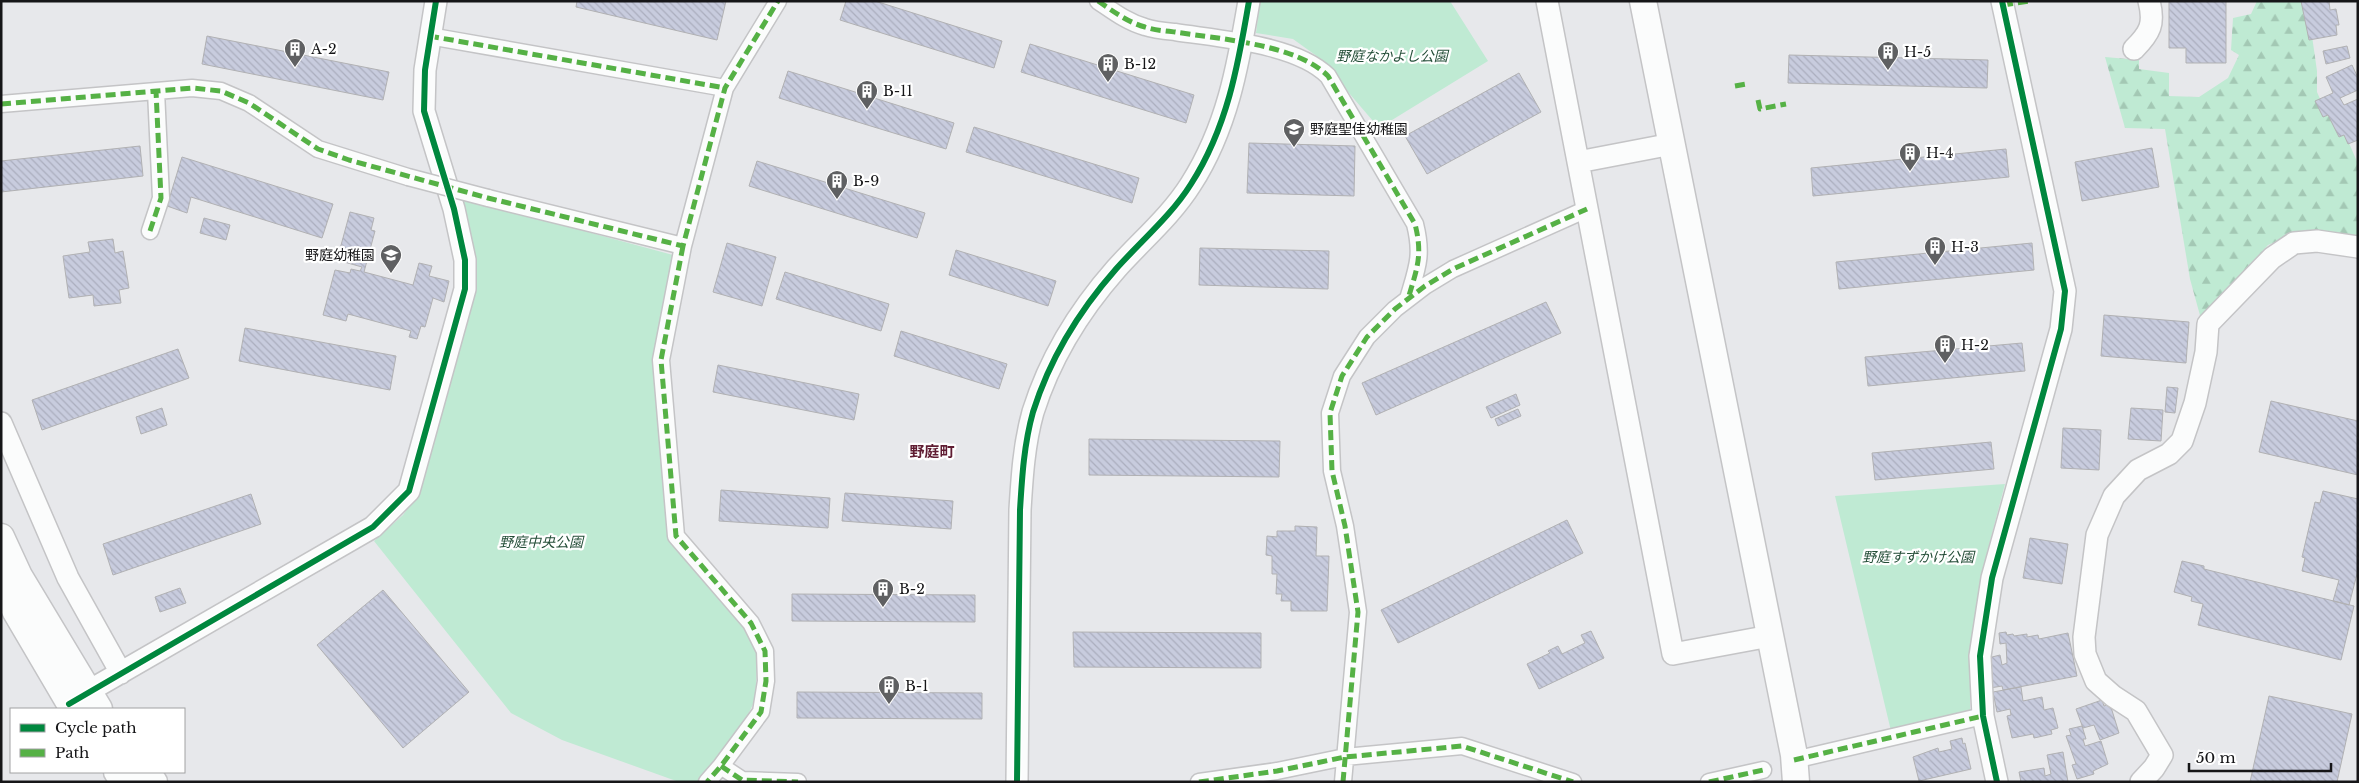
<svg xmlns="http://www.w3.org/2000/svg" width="2359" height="783" viewBox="0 0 2359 783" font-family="'Libre Baskerville','Noto Sans JP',serif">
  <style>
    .forest { fill: url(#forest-firs) }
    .park { fill: #bfead3 }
    .building { fill: url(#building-back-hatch); stroke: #b1b1b3 }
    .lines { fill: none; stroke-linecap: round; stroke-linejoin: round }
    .pedestrian-casing { stroke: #c4c4c6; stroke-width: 19 }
    .minor-casing { stroke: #c4c4c6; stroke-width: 24 }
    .tertiary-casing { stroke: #c4c4c6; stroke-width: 29 }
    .pedestrian { stroke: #fbfcfc; stroke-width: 16 }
    .minor { stroke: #fbfcfc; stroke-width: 21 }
    .tertiary { stroke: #fbfcfc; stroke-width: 26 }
    .pedestrian-bridge-casing { stroke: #c4c4c6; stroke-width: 19; stroke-linecap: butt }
    .pedestrian-bridge { stroke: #fbfcfc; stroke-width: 16 }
    .quiet { stroke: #55b145; stroke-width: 5; stroke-dasharray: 10 5; stroke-linecap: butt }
    .cycleway-casing { stroke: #fff; stroke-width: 9 }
    .cycleway { stroke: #00873e; stroke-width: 6 }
    .labels { text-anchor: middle; stroke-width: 4.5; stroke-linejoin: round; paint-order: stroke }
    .poi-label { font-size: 14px; fill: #161618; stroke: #fff; text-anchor: start }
    .park-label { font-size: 14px; font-style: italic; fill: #244e38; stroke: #fff }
    .neighbourhood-label { font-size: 15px; font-weight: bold; fill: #5f1c32; stroke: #fff }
  </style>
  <defs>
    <pattern id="forest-firs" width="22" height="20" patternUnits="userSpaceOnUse" patternTransform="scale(1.25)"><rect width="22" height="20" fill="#bfead3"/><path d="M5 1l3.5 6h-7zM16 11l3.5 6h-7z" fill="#a3c8b4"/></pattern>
    <pattern id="building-back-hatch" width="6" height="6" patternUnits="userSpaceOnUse" patternTransform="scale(1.25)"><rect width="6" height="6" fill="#c8ccde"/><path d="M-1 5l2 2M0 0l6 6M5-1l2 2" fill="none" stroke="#abaebe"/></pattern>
  </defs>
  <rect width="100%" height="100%" fill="#e7e8eb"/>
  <path class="forest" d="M 2257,1 L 2307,1 L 2317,71 L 2317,92 L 2328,117 L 2337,115 L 2358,164 L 2358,237 L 2292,235 L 2268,245 L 2201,319 L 2190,279 L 2165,129 L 2125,128 L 2105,57 L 2139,60 L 2139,69 L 2169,73 L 2169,96 L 2199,97 L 2228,78 L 2239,55 L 2231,50 L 2233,18 L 2251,14 Z"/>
  <path class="park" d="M 1260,1 L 1450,1 L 1488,61 L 1379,128 L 1318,57 L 1293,39 L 1256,33 Z
    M 458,197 L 673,255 L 652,360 L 672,539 L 746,626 L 758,652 L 755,700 L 739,734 L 700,782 L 679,782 L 562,740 L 511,713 L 374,541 L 403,515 L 422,487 L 473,291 L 476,261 Z
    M 2005,484 L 1983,568 L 1970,654 L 1970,711 L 1891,731 L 1835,496 Z"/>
  <path class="building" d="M 577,1 L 726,1 L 717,40 L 576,7 Z
    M 846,1 L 875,1 L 1002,41 L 994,68 L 840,20 Z
    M 2169,1 L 2226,1 L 2226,63 L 2186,63 L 2186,48 L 2169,48 Z
    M 2301,1 L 2329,1 L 2330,10 L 2336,9 L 2339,25 L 2336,25 L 2337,35 L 2309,40 Z
    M 207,36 L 389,72 L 383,100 L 202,64 Z
    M 1030,44 L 1194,95 L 1186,123 L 1021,72 Z
    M 2347,46 L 2350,58 L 2326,64 L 2323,51 Z
    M 1789,55 L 1988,60 L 1987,88 L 1788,83 Z
    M 2352,65 L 2358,78 L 2358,90 L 2340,98 L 2344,105 L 2358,99 L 2358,140 L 2348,144 L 2344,135 L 2339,137 L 2328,115 L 2323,117 L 2315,101 L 2333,93 L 2326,77 Z
    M 788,71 L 954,123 L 946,149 L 779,98 Z
    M 1519,73 L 1541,112 L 1427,174 L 1405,136 Z
    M 974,127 L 1139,178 L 1132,203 L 966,152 Z
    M 1249,143 L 1355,146 L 1354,196 L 1247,193 Z
    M 140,146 L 143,176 L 1,192 L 1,161 Z
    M 2152,148 L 2159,187 L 2082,201 L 2075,162 Z
    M 2006,149 L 2009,177 L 1813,196 L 1811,168 Z
    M 182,157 L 333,204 L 322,238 L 191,197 L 187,213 L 167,206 Z
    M 757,161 L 925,213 L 917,238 L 749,186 Z
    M 350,212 L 374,218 L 371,230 L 375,231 L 364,272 L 413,285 L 419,263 L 432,266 L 429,276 L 449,281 L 444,302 L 433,298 L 425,327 L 421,326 L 417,339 L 409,337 L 411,331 L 348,314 L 346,321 L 323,315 L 335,270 L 350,273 L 351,269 L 360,271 L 362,267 L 337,260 Z
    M 204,218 L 230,225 L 226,240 L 200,233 Z
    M 113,239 L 115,253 L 123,251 L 129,288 L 119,290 L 121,303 L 94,306 L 93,295 L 69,298 L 63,256 L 90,252 L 88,242 Z
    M 727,243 L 776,257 L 762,306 L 713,292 Z
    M 2032,243 L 2034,270 L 1839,289 L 1836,262 Z
    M 1200,248 L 1329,251 L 1328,289 L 1199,285 Z
    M 956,250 L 1056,281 L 1048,306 L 949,275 Z
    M 785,272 L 889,304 L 881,331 L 776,299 Z
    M 1546,302 L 1561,333 L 1376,415 L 1362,383 Z
    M 2104,315 L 2189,322 L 2186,363 L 2101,356 Z
    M 245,328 L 396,356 L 390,390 L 239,361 Z
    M 901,331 L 1007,364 L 999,389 L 894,356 Z
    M 2022,343 L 2025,371 L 1868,386 L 1865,357 Z
    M 178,349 L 189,378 L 42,430 L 32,400 Z
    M 718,365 L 859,394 L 854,420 L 713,392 Z
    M 2167,387 L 2178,388 L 2175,413 L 2165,412 Z
    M 1516,394 L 1520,405 L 1491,418 L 1486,407 Z
    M 2271,401 L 2358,421 L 2358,475 L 2259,452 Z
    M 162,408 L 167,425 L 141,434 L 136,417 Z
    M 2131,408 L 2163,410 L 2161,441 L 2128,439 Z
    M 1518,409 L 1521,416 L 1498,426 L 1495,419 Z
    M 2063,428 L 2101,430 L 2099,470 L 2061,468 Z
    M 1089,439 L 1280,441 L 1279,477 L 1089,475 Z
    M 1991,442 L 1994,469 L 1875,480 L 1872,453 Z
    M 721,490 L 830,498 L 828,528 L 719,521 Z
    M 2323,491 L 2358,499 L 2358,570 L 2349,605 L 2333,601 L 2339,580 L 2302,571 L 2305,558 L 2302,557 L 2315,502 L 2320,503 Z
    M 845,493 L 953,501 L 951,529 L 842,521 Z
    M 251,494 L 261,524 L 113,575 L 103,544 Z
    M 1567,520 L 1583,553 L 1398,643 L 1381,610 Z
    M 1295,526 L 1317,527 L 1316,556 L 1329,556 L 1327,611 L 1291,611 L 1291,601 L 1281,601 L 1282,594 L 1276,594 L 1277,574 L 1272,574 L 1272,556 L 1266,555 L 1267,536 L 1277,537 L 1277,531 L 1295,531 Z
    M 2030,538 L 2068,544 L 2062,584 L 2023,578 Z
    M 2182,561 L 2204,566 L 2204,569 L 2354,606 L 2341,660 L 2198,625 L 2203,604 L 2191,601 L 2192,597 L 2174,592 Z
    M 180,588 L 186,603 L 160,612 L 155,597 Z
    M 383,590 L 469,692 L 403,748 L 317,645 Z
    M 792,594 L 975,595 L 975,622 L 792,621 Z
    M 1591,631 L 1604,658 L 1539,689 L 1527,664 L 1550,653 L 1548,651 L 1558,646 L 1562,654 L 1585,643 L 1581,635 Z
    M 1073,632 L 1261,633 L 1261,668 L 1074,667 Z
    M 2006,632 L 2007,635 L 2013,634 L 2014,636 L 2027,634 L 2027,637 L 2038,635 L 2039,639 L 2068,633 L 2077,676 L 2003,690 L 2002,686 L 1990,688 L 1988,658 L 2000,655 L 2002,665 L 2007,663 L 2006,643 L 2000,644 L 1999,633 Z
    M 2021,687 L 2023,701 L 2042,697 L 2044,710 L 2053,708 L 2058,728 L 2051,730 L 2052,734 L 2034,738 L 2033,734 L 2012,738 L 2007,716 L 2011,715 L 2010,709 L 1997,712 L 1993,692 Z
    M 797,692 L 982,693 L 982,719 L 797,718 Z
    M 2269,696 L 2352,714 L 2337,782 L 2250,782 Z
    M 2102,700 L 2104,706 L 2110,704 L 2119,733 L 2100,740 L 2094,725 L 2083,728 L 2076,709 Z
    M 2082,726 L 2086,739 L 2083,739 L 2085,746 L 2101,741 L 2108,764 L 2093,771 L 2094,774 L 2077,779 L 2072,765 L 2076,764 L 2066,736 L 2071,735 L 2069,729 Z
    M 1962,738 L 1963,744 L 1965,743 L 1971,769 L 1919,781 L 1913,757 L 1938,748 L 1939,752 L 1952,749 L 1950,741 Z
    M 2063,752 L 2068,782 L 2021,782 L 2019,772 L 2044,768 L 2045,776 L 2051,774 L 2047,755 Z"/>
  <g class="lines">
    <g class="pedestrian-casing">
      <path id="pedestrian" d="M 1098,1 C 1113,11 1127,22 1145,27 C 1154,30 1165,31 1175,32 C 1219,39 1296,44 1328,76 L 1415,224 C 1423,256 1417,268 1408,299
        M 429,36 L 725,88
        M 1,104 L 192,88 L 221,91 L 249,103 L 318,149 L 408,177
        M 488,198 L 683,246 L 725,88 L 778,1
        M 150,231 L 161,198 L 156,91
        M 683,246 L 661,360 L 676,536 L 751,623 L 765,651 L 766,681 L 761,712 L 721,766 L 707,782
        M 1794,760 L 1983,716
        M 721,766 L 742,780 L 798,782
        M 1199,782 L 1277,771 L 1345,757 L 1462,746 L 1573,782
        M 1343,782 L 1358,612 L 1345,526 L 1332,471 L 1330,413 L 1342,376 L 1367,337 L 1395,309 L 1425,286 L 1453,269 L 1587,209
        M 1709,782 L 1763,770"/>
    </g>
    <g class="minor-casing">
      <path id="minor" d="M 1547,1 L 1673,654 L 1770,636
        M 2134,49 C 2150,33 2155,24 2149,1
        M 1578,162 L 1672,144
        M 1,423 L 68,578 L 121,673
        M 87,692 L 373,527 L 409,491 L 465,289 L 465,260 L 454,209 L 424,111 L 425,70 L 436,1
        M 1017,782 L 1020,510 C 1022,477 1024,444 1033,412 C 1050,358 1079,311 1116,269 C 1141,241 1171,216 1191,184 C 1227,128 1238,66 1249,1
        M 1997,782 L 1983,716 L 1980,656 L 1992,578 L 2061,329 L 2065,291 L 2002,1
        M 2141,782 L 2154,768 L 2162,755 L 2136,711 L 2113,696 L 2096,681 L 2085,654 L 2084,637 L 2097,535 L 2114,496 L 2138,470 L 2169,454 L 2182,441 L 2195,403 L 2206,352 L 2208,324 L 2272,258 L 2294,243 L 2317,241 L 2358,247"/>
    </g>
    <g class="tertiary-casing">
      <path id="tertiary" d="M 1643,1 L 1794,755 L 1796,782
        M 1,537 L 19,576 L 99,709
        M 1,579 L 16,612 L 73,709
        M 117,772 L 125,782
        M 146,772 L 154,782"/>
    </g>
    <use href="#pedestrian" class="pedestrian"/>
    <use href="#minor" class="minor"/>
    <use href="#tertiary" class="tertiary"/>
    <g class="pedestrian-bridge-casing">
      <path id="pedestrian-bridge" d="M 408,177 L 488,198"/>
    </g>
    <use href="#pedestrian-bridge" class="pedestrian-bridge"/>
    <path class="quiet" d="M 1098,1 C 1113,11 1127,22 1145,27 C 1154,30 1165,31 1175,32 C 1219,39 1296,44 1328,76 L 1415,224 C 1423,256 1417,268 1408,299
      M 2003,5 L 2029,1
      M 429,36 L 725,88
      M 1735,86 L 1746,84
      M 1758,100 L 1760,109 L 1786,104
      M 1,104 L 192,88 L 221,91 L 249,103 L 318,149 L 349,160 L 488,198 L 683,246 L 725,88 L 778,1
      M 150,231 L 161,198 L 156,91
      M 683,246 L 661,360 L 676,536 L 751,623 L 765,651 L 766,681 L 761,712 L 721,766 L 707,782
      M 1794,760 L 1983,716
      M 721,766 L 742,780 L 798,782
      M 1199,782 L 1277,771 L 1345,757 L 1462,746 L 1573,782
      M 1343,782 L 1358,612 L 1345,526 L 1332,471 L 1330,413 L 1342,376 L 1367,337 L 1395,309 L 1425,286 L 1453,269 L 1587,209
      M 1709,782 L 1763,770"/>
    <g class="cycleway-casing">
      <path id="cycleway" d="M 69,704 L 373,527 L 409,491 L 465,289 L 465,260 L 454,209 L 424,111 L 425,70 L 436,1
        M 1017,782 L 1020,510 C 1022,477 1024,444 1033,412 C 1050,358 1079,311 1116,269 C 1141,241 1171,216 1191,184 C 1227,128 1238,66 1249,1
        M 1997,782 L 1983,716 L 1980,656 L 1992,578 L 2061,329 L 2065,291 L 2002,1"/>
    </g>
    <use href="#cycleway" class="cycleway"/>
  </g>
  <defs>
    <g id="building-pin" transform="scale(1.125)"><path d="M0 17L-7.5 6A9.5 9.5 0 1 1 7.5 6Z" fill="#5f6062" stroke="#fff"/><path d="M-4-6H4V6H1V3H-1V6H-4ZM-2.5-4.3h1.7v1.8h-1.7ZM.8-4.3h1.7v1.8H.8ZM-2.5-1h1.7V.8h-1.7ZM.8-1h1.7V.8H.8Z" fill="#fff"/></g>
    <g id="school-pin" transform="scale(1.125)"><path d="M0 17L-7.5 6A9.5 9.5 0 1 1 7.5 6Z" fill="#5f6062" stroke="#fff"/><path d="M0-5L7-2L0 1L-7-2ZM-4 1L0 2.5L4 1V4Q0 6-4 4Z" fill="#fff"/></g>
  </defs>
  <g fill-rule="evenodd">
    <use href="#building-pin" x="295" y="49"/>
    <use href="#building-pin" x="1888" y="52"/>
    <use href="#building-pin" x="1108" y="64"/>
    <use href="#building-pin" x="867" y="91"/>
    <use href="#school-pin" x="1294" y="129"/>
    <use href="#building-pin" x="1910" y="153"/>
    <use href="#building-pin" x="837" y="181"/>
    <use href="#building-pin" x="1935" y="247"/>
    <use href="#school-pin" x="391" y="255"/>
    <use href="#building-pin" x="1945" y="345"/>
    <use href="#building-pin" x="883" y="589"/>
    <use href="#building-pin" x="889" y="686"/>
  </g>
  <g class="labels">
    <g class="poi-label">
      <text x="311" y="54">A-2</text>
      <text x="1904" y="57">H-5</text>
      <text x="1124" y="69">B-12</text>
      <text x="883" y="96">B-11</text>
      <text x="1310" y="134">野庭聖佳幼稚園</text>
      <text x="1926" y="158">H-4</text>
      <text x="853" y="186">B-9</text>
      <text x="1951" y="252">H-3</text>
      <text x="375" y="260" text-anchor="end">野庭幼稚園</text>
      <text x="1961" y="350">H-2</text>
      <text x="899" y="594">B-2</text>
      <text x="905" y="691">B-1</text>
    </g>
    <g class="park-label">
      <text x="1392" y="61">野庭なかよし公園</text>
      <text x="541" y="547">野庭中央公園</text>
      <text x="1918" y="562">野庭すずかけ公園</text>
    </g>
    <g class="neighbourhood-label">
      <text x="932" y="457">野庭町</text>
    </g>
  </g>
  <rect width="2359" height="783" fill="none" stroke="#161618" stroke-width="5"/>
  <rect x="10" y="708" width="175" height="65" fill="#ffffff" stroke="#a2a2a3"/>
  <rect x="20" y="724" width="25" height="8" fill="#00873e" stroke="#a2a2a3"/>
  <text x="55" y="733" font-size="15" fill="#161618">Cycle path</text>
  <rect x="20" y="749" width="25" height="8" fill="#55b145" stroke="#a2a2a3"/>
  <text x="55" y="758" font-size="15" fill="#161618">Path</text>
  <path d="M2189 763v8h142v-8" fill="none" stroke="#161618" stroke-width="2.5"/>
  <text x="2196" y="763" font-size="15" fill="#161618" stroke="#ffffff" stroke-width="4" paint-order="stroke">50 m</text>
</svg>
